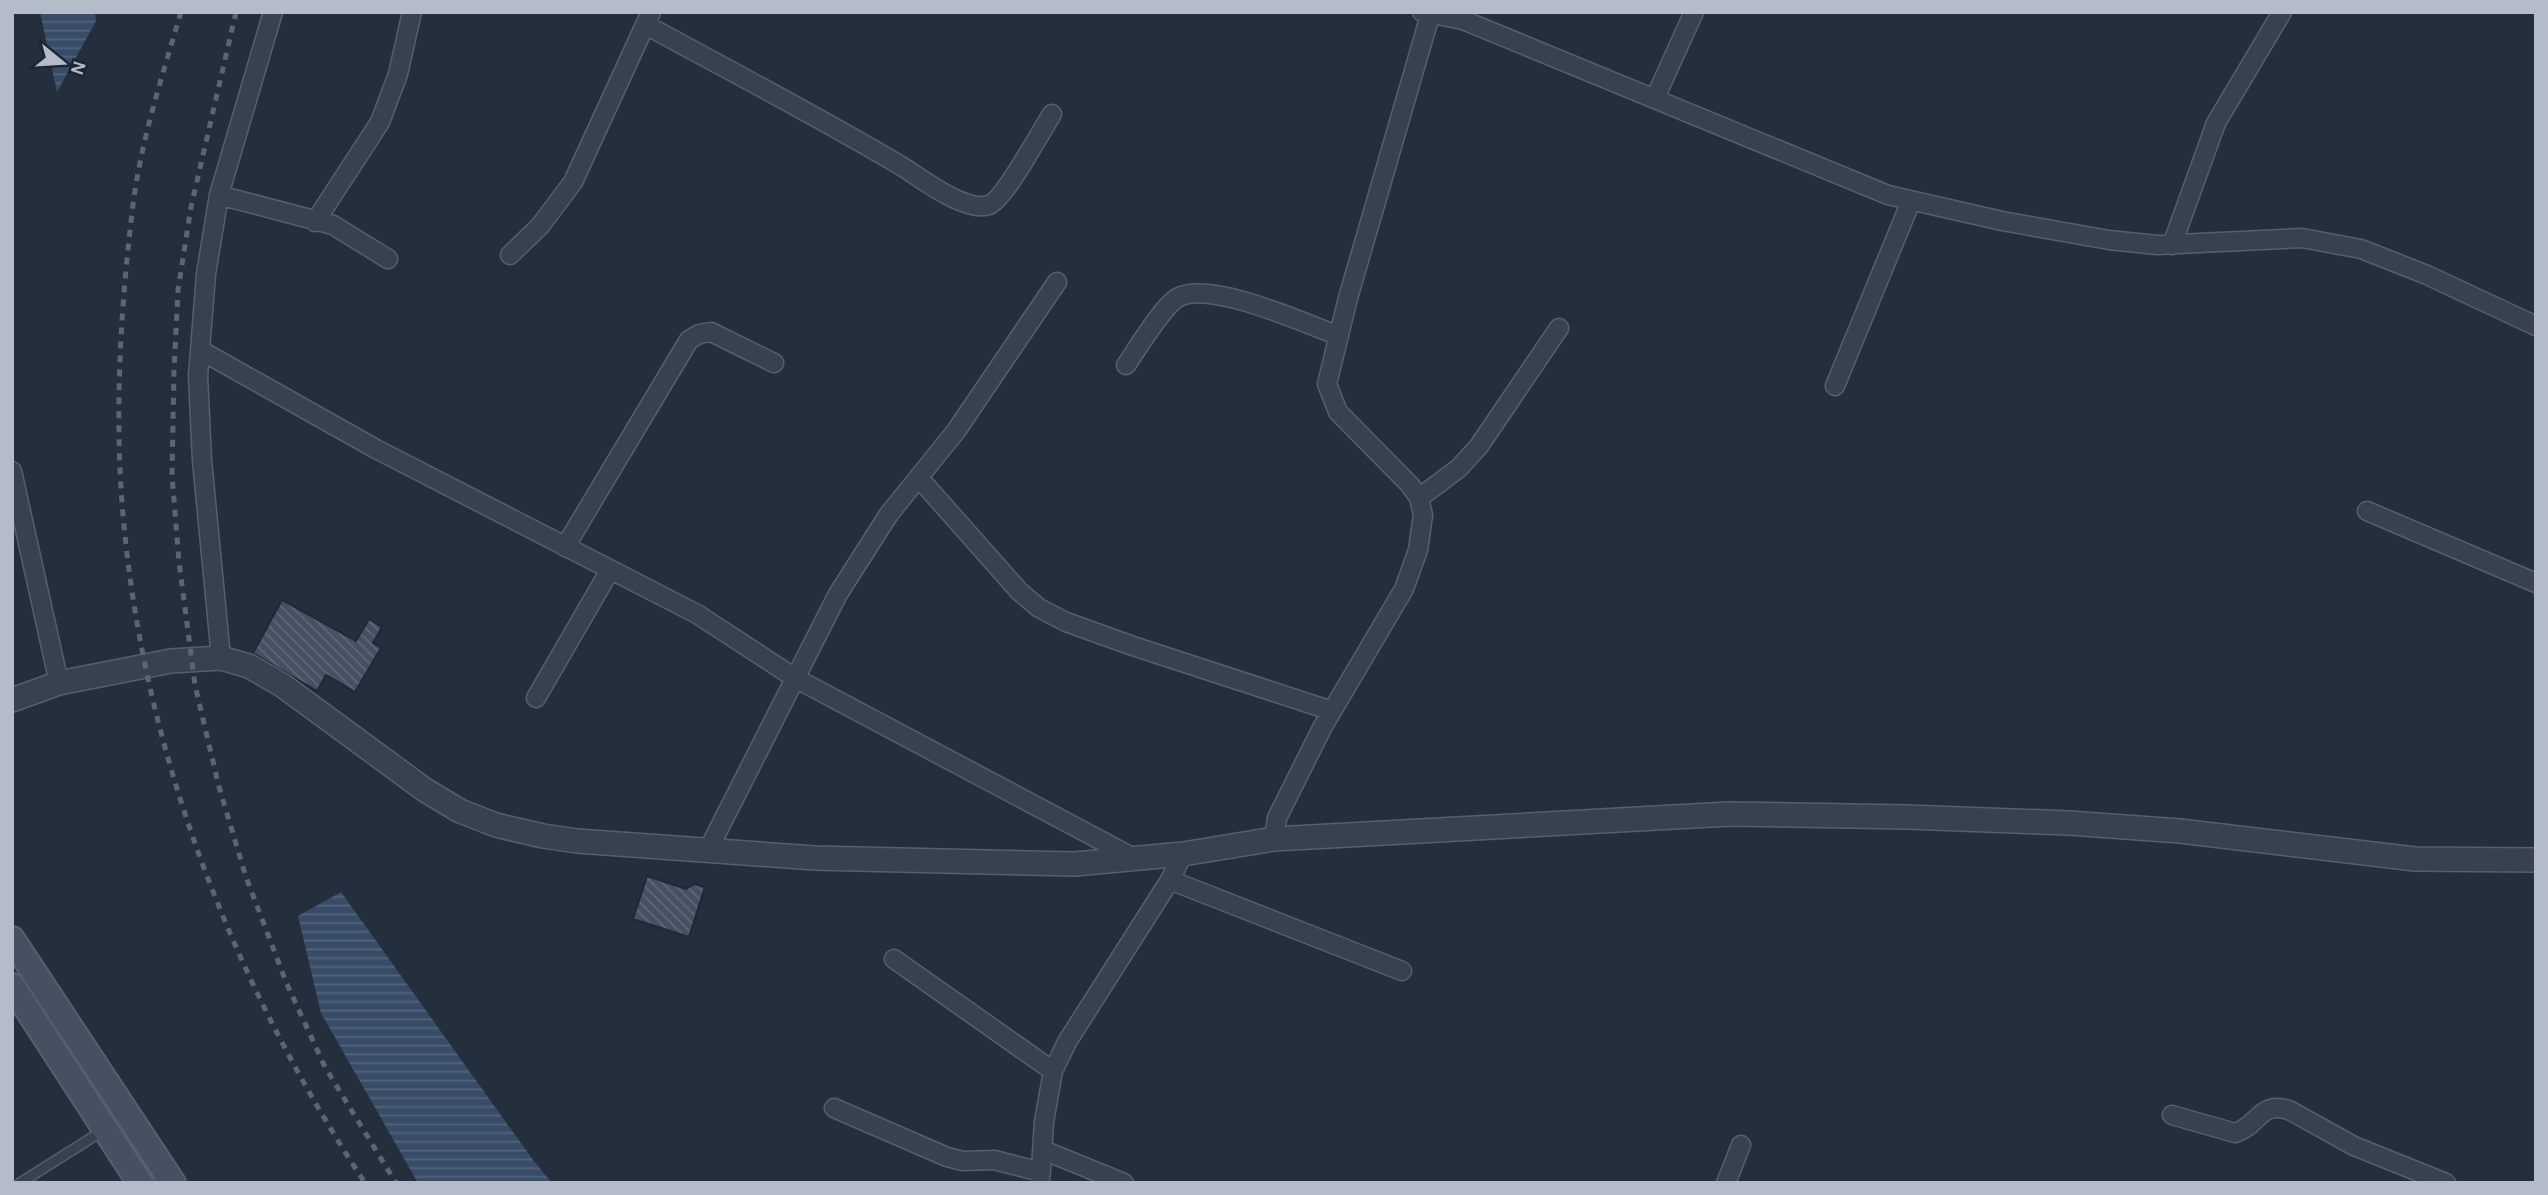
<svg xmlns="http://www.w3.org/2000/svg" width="2548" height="1195" viewBox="0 0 2548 1195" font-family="'Alegreya Sans',sans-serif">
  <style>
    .water { fill: url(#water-rules) }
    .building { fill: url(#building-back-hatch); stroke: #1f2835; stroke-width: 2 }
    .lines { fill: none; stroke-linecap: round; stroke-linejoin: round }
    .service-casing { stroke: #565f6c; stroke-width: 12 }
    .minor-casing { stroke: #565f6c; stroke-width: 21 }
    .tertiary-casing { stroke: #565f6c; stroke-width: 26 }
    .secondary-casing { stroke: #565f6c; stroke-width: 28 }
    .service { stroke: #38414e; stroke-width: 9 }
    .minor { stroke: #38414e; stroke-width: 18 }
    .tertiary { stroke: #38414e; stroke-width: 23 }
    .secondary { stroke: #465061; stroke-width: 24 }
    .rail { stroke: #5a6575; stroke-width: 5; stroke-dasharray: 7 7; stroke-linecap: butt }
  </style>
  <defs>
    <pattern id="water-rules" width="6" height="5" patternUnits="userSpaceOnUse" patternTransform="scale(1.75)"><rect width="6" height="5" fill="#394c67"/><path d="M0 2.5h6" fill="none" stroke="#53647b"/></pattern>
    <pattern id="building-back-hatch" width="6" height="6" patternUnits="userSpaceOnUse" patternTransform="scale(1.75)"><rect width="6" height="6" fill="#455162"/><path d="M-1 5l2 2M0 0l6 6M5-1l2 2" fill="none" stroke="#5d6877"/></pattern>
  </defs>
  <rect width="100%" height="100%" fill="#242f3e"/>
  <path class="water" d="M 40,12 L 95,12 L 96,21 L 57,92 Z
    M 341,892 L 533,1160 L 552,1183 L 418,1183 L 321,1013 L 298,916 Z"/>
  <path class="building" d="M 282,600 L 356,641 L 369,619 L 382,627 L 373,643 L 381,648 L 355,692 L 326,675 L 317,691 L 253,653 Z
    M 647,876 L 686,889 L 694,884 L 705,887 L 689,937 L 633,919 Z"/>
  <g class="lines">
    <g class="service-casing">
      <path id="service" d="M 20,1183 L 104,1130"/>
    </g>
    <g class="minor-casing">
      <path id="minor" d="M 1422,12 L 1463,20 L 1888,195 L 2002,221 L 2109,240 L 2157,245 L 2302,238 L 2361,249 L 2427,275 L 2536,326
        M 646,25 C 732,72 819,117 903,167 C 922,179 966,213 989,205 C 1004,200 1041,131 1052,114
        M 1655,98 L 1694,12
        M 219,195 L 333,225 L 388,259
        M 315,222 L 380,122 L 398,74 L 412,12
        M 2172,245 L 2216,123 L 2282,12
        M 510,255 L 540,226 L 573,182 L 651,12
        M 200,350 L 376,449 L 697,614 L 795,678 L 1132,857
        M 1126,365 C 1138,348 1163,305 1179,297 C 1212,281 1304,323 1339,336
        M 1835,386 L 1911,201
        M 12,471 L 59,683
        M 919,478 L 1019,591 L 1039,608 L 1066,622 L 1133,646 L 1332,711
        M 1419,498 L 1459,468 L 1479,446 L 1559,328
        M 2367,511 L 2536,583
        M 565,547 L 689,340 L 699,334 L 711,332 L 774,363
        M 221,658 L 202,460 L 198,376 L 206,274 L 219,195 L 273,12
        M 536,698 L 610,570
        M 1274,839 L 1277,818 L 1322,728 L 1404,589 L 1418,550 L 1423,515 L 1419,498 L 1410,485 L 1338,412 L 1327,384 L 1348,298 L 1431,12
        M 708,850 L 838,594 L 889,514 L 956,431 L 1057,282
        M 1170,880 L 1402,971
        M 894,959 L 1053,1071
        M 834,1108 L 947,1157 L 963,1161 L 994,1160 L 1041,1172
        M 2172,1115 L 2235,1133 C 2260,1125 2259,1101 2289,1110 L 2354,1146 L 2446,1183
        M 1043,1150 L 1124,1183
        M 1040,1183 L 1044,1122 L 1053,1071 L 1067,1042 L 1170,880 L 1183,854
        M 1726,1183 L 1741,1145"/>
    </g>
    <g class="tertiary-casing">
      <path id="tertiary" d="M 12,700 L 59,683 L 171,661 L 221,658 L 249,666 L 282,685 L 425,790 L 460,811 L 496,825 L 543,836 L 577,841 L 815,858 L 1075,864 L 1183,854 L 1274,839 L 1729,814 L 1907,817 L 2069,823 L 2180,831 L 2415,859 L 2536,860"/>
    </g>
    <g class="secondary-casing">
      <path id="secondary" d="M 12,939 L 173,1183
        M 12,986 L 140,1183"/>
    </g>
    <use href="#service" class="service"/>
    <use href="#minor" class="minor"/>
    <use href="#tertiary" class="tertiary"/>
    <use href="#secondary" class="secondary"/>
    <path class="rail" d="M 181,12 C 163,73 143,135 134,197 C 120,308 113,425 125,536 C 149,767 237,989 365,1183
      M 236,12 L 191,207 L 178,290 L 174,371 L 172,475 L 179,562 L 195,685 L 219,787 L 246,877 L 286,982 L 325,1067 L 396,1183"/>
  </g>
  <rect width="2548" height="1195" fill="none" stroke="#b4bcc9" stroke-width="28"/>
  <g transform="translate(63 63) rotate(108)" stroke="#1d2633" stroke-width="5" paint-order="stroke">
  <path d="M0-5L12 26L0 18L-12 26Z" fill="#b4bcc9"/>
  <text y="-10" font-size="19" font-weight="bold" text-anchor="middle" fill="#b4bcc9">N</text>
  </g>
</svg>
